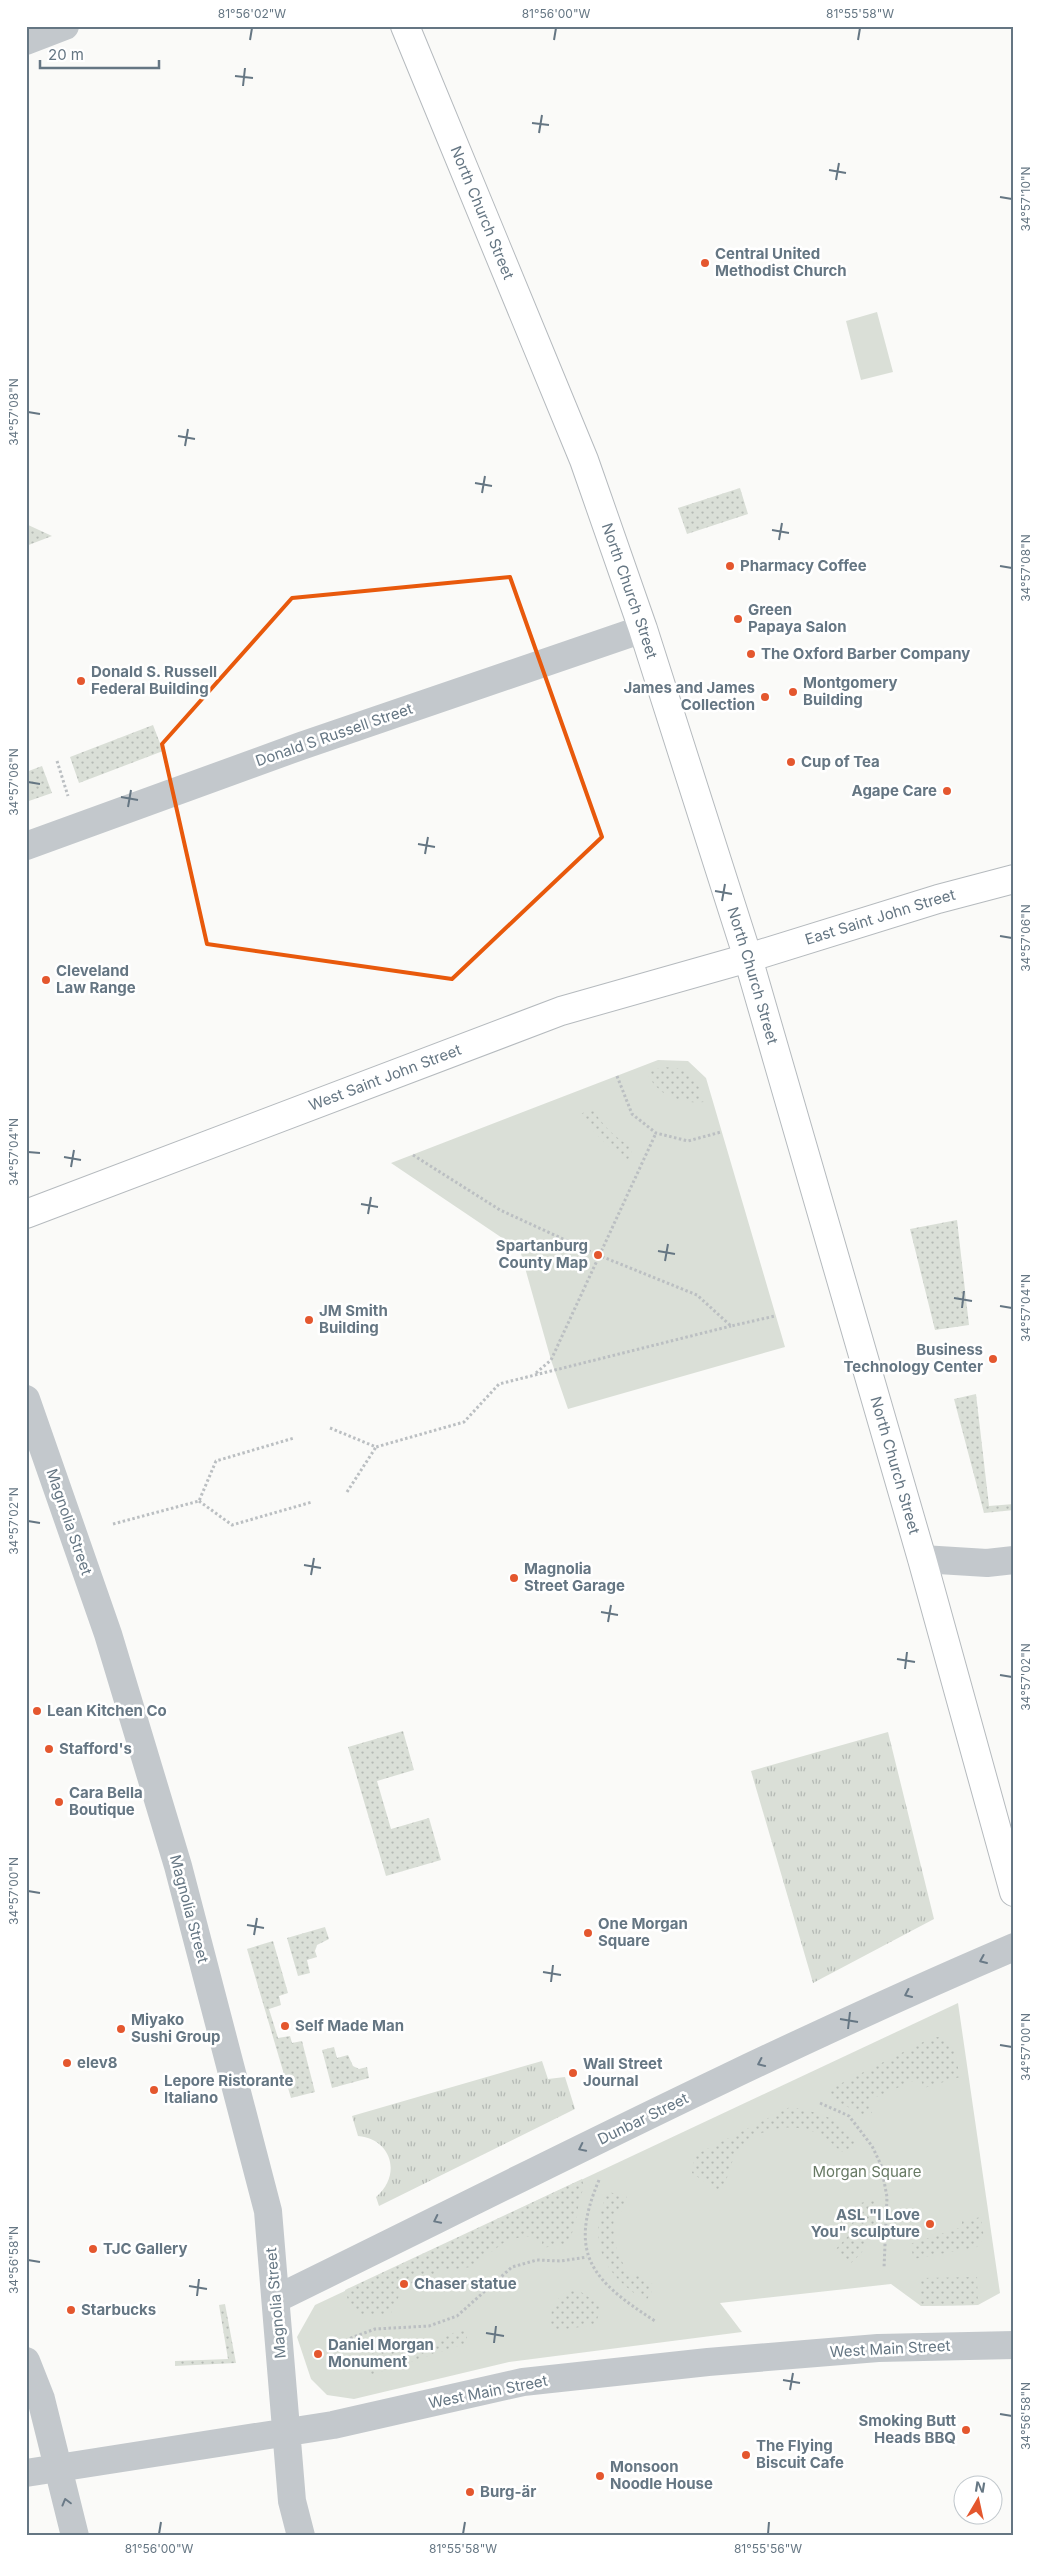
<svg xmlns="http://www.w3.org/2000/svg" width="1040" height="2562" viewBox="0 0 1040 2562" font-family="Inter,sans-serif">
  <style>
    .grass { fill: url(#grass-tufts) }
    .park { fill: #dadfd7 }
    .garden { fill: url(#garden-dots) }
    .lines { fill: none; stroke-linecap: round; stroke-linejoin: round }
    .major-casing { stroke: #b5babe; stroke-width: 30 }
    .path { stroke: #bbbfc2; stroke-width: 3; stroke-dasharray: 2.5 2.5; stroke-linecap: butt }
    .minor { stroke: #c3c8cc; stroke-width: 28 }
    .major { stroke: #fff; stroke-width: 28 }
    .oneway { stroke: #6a7a87 }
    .marked { fill: none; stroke: #e8590c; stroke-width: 4; stroke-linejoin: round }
    .ticks { fill: none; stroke: #657683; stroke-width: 2 }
    .poi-dot { fill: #e4572e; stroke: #fff; stroke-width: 2 }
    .labels { text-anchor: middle; stroke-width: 5; stroke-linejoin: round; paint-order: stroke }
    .street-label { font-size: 15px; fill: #657683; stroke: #fff }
    .poi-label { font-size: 15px; font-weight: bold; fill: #657683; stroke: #fff; text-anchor: start }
    .park-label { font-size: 15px; fill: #687a64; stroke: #fff }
    .neatline { fill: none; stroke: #657683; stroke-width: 2 }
    .ticks-label { font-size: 12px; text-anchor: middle; fill: #657683 }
  </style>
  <defs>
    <pattern id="grass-tufts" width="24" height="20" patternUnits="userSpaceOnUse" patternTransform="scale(1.25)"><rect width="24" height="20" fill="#dadfd7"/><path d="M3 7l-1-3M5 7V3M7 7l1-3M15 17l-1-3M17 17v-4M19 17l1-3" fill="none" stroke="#b4b9b4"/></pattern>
    <pattern id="garden-dots" width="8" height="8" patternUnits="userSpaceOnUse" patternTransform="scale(1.25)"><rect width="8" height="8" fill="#dadfd7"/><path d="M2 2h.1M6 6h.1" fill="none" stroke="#b4b9b4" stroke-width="1.8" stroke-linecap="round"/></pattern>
  </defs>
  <rect width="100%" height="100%" fill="#fafaf8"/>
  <path class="grass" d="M 888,1732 L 934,1919 L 813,1983 L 751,1771 Z
    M 542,2061 L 548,2079 L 565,2077 L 575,2109 L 379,2206 L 376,2197 C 402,2175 392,2139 358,2136 L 352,2116 Z"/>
  <path class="park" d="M 877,312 L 893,372 L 861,380 L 846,321 Z
    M 658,1060 L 688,1061 L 706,1078 L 785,1347 L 568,1409 L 551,1360 L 520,1250 L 391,1163 Z
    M 958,2003 L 1000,2293 L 978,2305 L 921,2306 L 891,2284 L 720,2303 L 742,2332 L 509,2362 L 354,2399 L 327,2395 L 311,2379 L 297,2337 L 315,2305 Z"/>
  <path class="garden" d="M 740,488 L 748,514 L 687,534 L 678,508 Z
    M 26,524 L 52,536 L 26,546 Z
    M 153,725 L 163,751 L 79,783 L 70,757 Z
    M 42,766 L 52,793 L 26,802 L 26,772 Z
    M 662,1067 C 691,1068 696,1075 704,1102 C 680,1104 658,1096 647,1073 Z
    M 592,1108 C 603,1126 615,1138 633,1148 L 628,1160 C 607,1147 594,1134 581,1114 Z
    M 957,1220 L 969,1325 L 935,1330 L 910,1229 Z
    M 976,1394 L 989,1506 L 1014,1504 L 1014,1510 L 984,1513 L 954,1399 Z
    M 403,1731 L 414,1770 L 377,1781 L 391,1829 L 429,1818 L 441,1860 L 386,1876 L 348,1747 Z
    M 325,1927 L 329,1939 L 317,1945 L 315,1951 L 317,1957 L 307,1960 L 310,1973 L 298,1976 L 287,1938 Z
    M 273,1941 L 288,1993 L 279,1996 L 281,2005 L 269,2009 L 278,2038 L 290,2036 L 292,2043 L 302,2041 L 315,2092 L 291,2098 L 247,1949 Z
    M 938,2037 C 957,2042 956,2060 960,2077 L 924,2088 L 920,2078 L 867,2101 L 872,2113 L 863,2116 C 853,2107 832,2103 826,2091 L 931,2038 Z
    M 334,2047 L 337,2058 L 348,2055 L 353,2066 L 359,2069 L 367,2067 L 369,2078 L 332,2088 L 322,2050 Z
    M 790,2107 C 823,2113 839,2118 860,2144 L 841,2152 C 836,2147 830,2141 824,2137 C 795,2118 747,2128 733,2160 C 729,2168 727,2178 725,2186 L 716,2190 L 692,2173 L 695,2155 Z
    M 582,2179 L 584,2187 C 576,2205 578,2229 566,2244 L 542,2248 L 542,2240 L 525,2236 L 506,2241 L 471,2267 L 441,2271 L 420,2280 L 402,2290 L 391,2313 C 363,2317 353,2320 345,2290 Z
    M 608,2192 L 627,2196 L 620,2215 L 614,2215 C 612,2240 616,2257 632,2276 L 636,2272 L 655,2286 L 646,2301 C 602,2274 586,2240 608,2192 Z
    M 876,2199 C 877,2224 872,2246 851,2263 L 836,2249 L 849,2235 L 857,2204 Z
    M 981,2217 L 984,2238 L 977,2247 L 914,2259 L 910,2244 L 962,2227 L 962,2221 Z
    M 977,2277 L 978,2305 L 921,2306 L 921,2278 Z
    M 575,2288 L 602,2306 L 595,2325 L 551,2331 C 549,2309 554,2296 575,2288 Z
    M 225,2304 L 236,2363 L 175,2366 L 175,2361 L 228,2359 L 219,2305 Z
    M 461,2329 L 467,2331 L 467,2343 L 371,2375 L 367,2359 C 384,2339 403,2345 428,2341 C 440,2340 450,2335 461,2329 Z"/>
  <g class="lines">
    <g class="major-casing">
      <g id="major">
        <path id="s1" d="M 405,26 L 584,460 L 643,629 L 748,958 L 922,1559 L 1014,1892"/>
        <path id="s2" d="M 26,1214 L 561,1011 L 748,958 L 938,899 L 1014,879"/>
      </g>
    </g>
    <path class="path" d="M 57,761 L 68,796
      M 617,1076 L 632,1114 L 656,1133 L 688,1141 L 721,1132
      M 413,1155 L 500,1210 L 598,1255 L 697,1295 L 731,1326 L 775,1316
      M 536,1373 L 551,1360 L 656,1133
      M 330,1428 L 376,1447 L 464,1422 L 499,1384 L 731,1326
      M 347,1492 L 376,1447
      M 199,1501 L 232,1525 L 312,1502
      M 113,1524 L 199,1501 L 216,1461 L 294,1438
      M 820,2103 L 849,2116 L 872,2146 L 881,2165 L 887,2197 L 884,2268
      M 599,2180 C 567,2255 593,2281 655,2321
      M 338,2347 L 351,2338 L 375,2329 L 429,2326 L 457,2316 L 512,2267 L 537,2260 L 561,2261 L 587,2257"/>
    <path class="minor" d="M 26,41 L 65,26
      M 26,846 L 301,746 L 643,629
      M 26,1399 L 108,1634 L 178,1866 L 268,2211 L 292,2501 L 301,2536
      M 922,1559 L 987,1563 L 1014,1560
      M 276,2299 C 521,2179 764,2054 1014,1947
      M 26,2361 L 41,2399 L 75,2536
      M 26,2473 L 333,2425 L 523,2382 L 708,2362 L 878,2348 L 1014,2345"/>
    <use href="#major" class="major"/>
  </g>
  <defs><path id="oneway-chevron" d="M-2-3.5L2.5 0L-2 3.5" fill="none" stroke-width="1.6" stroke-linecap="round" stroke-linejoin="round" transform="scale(1.25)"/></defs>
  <g class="oneway">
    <use href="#oneway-chevron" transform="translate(983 1960) rotate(157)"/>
    <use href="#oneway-chevron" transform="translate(908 1994) rotate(155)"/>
    <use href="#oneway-chevron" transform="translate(761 2063) rotate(155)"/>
    <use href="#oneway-chevron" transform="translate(582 2148) rotate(154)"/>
    <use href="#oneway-chevron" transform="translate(437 2220) rotate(154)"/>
    <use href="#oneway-chevron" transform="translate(66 2502) rotate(-105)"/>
  </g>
  <path class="marked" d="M 510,577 L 602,837 L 452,979 L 207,944 L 162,744 L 292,598 Z"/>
  <path class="ticks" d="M 250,40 L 252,28M 554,40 L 556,28M 858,40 L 860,28M 235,76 L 253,78M 243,86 L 245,68M 532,123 L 549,125M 539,133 L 542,115M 829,170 L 846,173M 836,180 L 839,163M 1000,197 L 1012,199M 28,412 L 40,414M 178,436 L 195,439M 185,446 L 188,429M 475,483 L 492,486M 482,493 L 485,476M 772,530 L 789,533M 779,540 L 782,523M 1000,566 L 1012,568M 28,782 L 40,784M 121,797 L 138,800M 128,807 L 131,790M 418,844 L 435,847M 425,854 L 428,837M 715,891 L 732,894M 722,901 L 725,884M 1000,936 L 1012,938M 28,1152 L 40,1153M 64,1157 L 81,1160M 71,1167 L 74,1150M 361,1204 L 378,1207M 368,1214 L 371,1197M 658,1251 L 675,1254M 665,1261 L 668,1244M 954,1298 L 972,1301M 1000,1306 L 1012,1308M 962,1308 L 964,1291M 28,1521 L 40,1523M 304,1565 L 321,1568M 311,1575 L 314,1558M 601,1612 L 618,1615M 608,1622 L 611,1605M 897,1659 L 915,1662M 905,1669 L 907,1652M 1000,1675 L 1012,1677M 28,1891 L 40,1893M 247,1925 L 264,1928M 254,1935 L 257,1918M 543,1972 L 561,1975M 551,1982 L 553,1965M 840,2019 L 858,2022M 848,2029 L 850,2012M 1000,2045 L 1012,2047M 28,2260 L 40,2262M 189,2286 L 207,2289M 197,2296 L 199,2279M 486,2333 L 504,2336M 494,2343 L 496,2326M 783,2380 L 800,2383M 790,2390 L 793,2373M 1000,2414 L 1012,2416M 159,2534 L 161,2522M 463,2534 L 465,2522M 768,2534 L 769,2522"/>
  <g class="poi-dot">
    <circle cx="705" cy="263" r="5"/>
    <circle cx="730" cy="566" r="5"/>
    <circle cx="738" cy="619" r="5"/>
    <circle cx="751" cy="654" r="5"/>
    <circle cx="81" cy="681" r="5"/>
    <circle cx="793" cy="692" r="5"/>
    <circle cx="765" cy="697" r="5"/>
    <circle cx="791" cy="762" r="5"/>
    <circle cx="947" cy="791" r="5"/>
    <circle cx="46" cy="980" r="5"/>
    <circle cx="598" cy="1255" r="5"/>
    <circle cx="309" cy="1320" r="5"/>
    <circle cx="993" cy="1359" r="5"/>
    <circle cx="514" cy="1578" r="5"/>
    <circle cx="37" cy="1711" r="5"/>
    <circle cx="49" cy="1749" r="5"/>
    <circle cx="59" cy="1802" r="5"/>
    <circle cx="588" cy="1933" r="5"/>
    <circle cx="285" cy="2026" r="5"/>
    <circle cx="121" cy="2029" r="5"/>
    <circle cx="67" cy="2063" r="5"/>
    <circle cx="573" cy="2073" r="5"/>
    <circle cx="154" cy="2090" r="5"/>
    <circle cx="930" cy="2224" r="5"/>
    <circle cx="93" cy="2249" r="5"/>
    <circle cx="404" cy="2284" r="5"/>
    <circle cx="71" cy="2310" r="5"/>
    <circle cx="318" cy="2354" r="5"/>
    <circle cx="966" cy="2430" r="5"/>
    <circle cx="746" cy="2455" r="5"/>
    <circle cx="600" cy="2476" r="5"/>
    <circle cx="470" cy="2492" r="5"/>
  </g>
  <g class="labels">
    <g class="street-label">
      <text dy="5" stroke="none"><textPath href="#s1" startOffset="202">North Church Street</textPath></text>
      <text dy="5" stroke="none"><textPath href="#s1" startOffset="608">North Church Street</textPath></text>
      <text transform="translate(334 735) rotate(-19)" y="5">Donald S Russell Street</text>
      <text dy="5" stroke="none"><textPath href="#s2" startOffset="905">East Saint John Street</textPath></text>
      <text dy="5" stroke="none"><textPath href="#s1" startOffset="1012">North Church Street</textPath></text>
      <text dy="5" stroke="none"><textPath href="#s2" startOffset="384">West Saint John Street</textPath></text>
      <text dy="5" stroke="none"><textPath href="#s1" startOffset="1522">North Church Street</textPath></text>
      <text transform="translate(69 1522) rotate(71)" y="5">Magnolia Street</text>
      <text transform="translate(189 1909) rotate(75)" y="5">Magnolia Street</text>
      <text transform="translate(643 2119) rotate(-26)" y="5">Dunbar Street</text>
      <text transform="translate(276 2303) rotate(-95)" y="5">Magnolia Street</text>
      <text transform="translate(890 2349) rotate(-3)" y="5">West Main Street</text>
      <text transform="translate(488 2392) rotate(-11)" y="5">West Main Street</text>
    </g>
    <g class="poi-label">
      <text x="715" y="259">Central United<tspan x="715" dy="17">Methodist Church</tspan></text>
      <text x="740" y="571">Pharmacy Coffee</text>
      <text x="748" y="615">Green<tspan x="748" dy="17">Papaya Salon</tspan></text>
      <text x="761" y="659">The Oxford Barber Company</text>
      <text x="91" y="677">Donald S. Russell<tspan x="91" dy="17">Federal Building</tspan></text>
      <text x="803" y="688">Montgomery<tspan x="803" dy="17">Building</tspan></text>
      <text x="755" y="693" text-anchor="end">James and James<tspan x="755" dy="17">Collection</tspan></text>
      <text x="801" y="767">Cup of Tea</text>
      <text x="937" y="796" text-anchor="end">Agape Care</text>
      <text x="56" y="976">Cleveland<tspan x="56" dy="17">Law Range</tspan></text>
      <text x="588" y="1251" text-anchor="end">Spartanburg<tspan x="588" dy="17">County Map</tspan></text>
      <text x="319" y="1316">JM Smith<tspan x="319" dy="17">Building</tspan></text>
      <text x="983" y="1355" text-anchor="end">Business<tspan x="983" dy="17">Technology Center</tspan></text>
      <text x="524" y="1574">Magnolia<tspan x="524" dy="17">Street Garage</tspan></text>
      <text x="47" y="1716">Lean Kitchen Co</text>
      <text x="59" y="1754">Stafford's</text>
      <text x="69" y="1798">Cara Bella<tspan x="69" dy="17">Boutique</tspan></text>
      <text x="598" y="1929">One Morgan<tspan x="598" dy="17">Square</tspan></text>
      <text x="131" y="2025">Miyako<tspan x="131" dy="17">Sushi Group</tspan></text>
      <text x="295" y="2031">Self Made Man</text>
      <text x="77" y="2068">elev8</text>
      <text x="583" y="2069">Wall Street<tspan x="583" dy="17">Journal</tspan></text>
      <text x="164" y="2086">Lepore Ristorante<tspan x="164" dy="17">Italiano</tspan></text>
      <text x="920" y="2220" text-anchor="end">ASL "I Love<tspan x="920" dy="17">You" sculpture</tspan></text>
      <text x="103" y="2254">TJC Gallery</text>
      <text x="414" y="2289">Chaser statue</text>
      <text x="81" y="2315">Starbucks</text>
      <text x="328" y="2350">Daniel Morgan<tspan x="328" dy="17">Monument</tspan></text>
      <text x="956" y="2426" text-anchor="end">Smoking Butt<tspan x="956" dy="17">Heads BBQ</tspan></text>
      <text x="756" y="2451">The Flying<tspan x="756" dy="17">Biscuit Cafe</tspan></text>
      <text x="610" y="2472">Monsoon<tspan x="610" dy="17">Noodle House</tspan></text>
      <text x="480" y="2497">Burg-är</text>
    </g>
    <g class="park-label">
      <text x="867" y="2177">Morgan Square</text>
    </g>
  </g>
  <rect width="1040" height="2562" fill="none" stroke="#ffffff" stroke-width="55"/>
  <g transform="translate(978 2500) rotate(9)"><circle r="24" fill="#ffffff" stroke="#c1c8cd"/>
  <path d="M0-4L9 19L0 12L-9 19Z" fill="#e4572e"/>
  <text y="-8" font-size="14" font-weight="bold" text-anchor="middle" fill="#657683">N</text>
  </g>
  <path d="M40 60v8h119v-8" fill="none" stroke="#657683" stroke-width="2.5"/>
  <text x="48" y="60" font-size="15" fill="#657683" stroke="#ffffff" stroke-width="4" paint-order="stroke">20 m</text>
  <rect x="28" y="28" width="984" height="2506" class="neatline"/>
  <g class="ticks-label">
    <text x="252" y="18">81°56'02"W</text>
    <text x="556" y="18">81°56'00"W</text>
    <text x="860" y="18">81°55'58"W</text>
    <text transform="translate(1026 199) rotate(-90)" y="4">34°57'10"N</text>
    <text transform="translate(14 412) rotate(-90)" y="4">34°57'08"N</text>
    <text transform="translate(1026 568) rotate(-90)" y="4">34°57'08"N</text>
    <text transform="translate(14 782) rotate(-90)" y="4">34°57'06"N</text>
    <text transform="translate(1026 938) rotate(-90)" y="4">34°57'06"N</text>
    <text transform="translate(14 1152) rotate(-90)" y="4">34°57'04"N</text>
    <text transform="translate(1026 1308) rotate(-90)" y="4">34°57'04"N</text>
    <text transform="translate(14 1521) rotate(-90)" y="4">34°57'02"N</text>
    <text transform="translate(1026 1677) rotate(-90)" y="4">34°57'02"N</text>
    <text transform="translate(14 1891) rotate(-90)" y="4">34°57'00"N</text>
    <text transform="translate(1026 2047) rotate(-90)" y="4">34°57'00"N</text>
    <text transform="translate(14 2260) rotate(-90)" y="4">34°56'58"N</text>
    <text transform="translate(1026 2416) rotate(-90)" y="4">34°56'58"N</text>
    <text x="159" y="2553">81°56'00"W</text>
    <text x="463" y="2553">81°55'58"W</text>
    <text x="768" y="2553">81°55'56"W</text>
  </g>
</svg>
